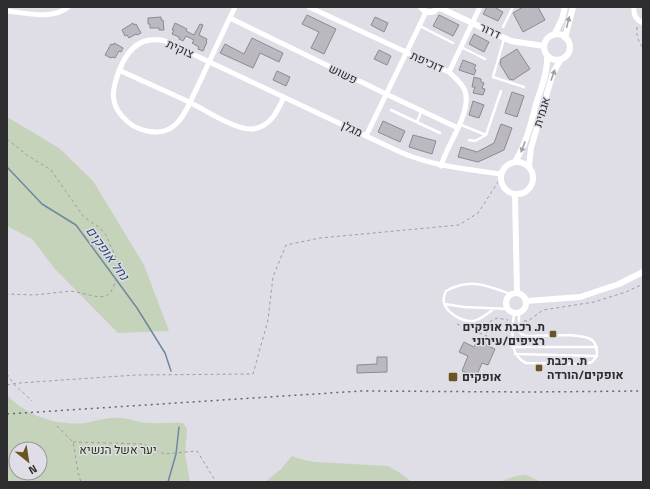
<svg xmlns="http://www.w3.org/2000/svg" width="650" height="489" viewBox="0 0 650 489" font-family="'Titillium Web',Heebo,sans-serif">
  <style>
    .green { fill: #c4d3ba; fill-rule: evenodd }
    .lines { fill: none; stroke-linecap: round; stroke-linejoin: round }
    .stream { stroke: #7088a2; stroke-width: 1.5 }
    .building { fill: #bbb8c0; stroke: #8c8a91 }
    .path { stroke: #9e9da3; stroke-width: 1; stroke-dasharray: 3 3; stroke-linecap: butt }
    .service { stroke: #fff; stroke-width: 2.5 }
    .minor { stroke: #fff; stroke-width: 5 }
    .tertiary { stroke: #fff; stroke-width: 6 }
    .rail { stroke: #66666a; stroke-width: 1.5; stroke-dasharray: 2 4; stroke-linecap: butt }
    .oneway { fill: #a0a0a1 }
    .poi-dot { fill: #695423; stroke: #dfdde5; stroke-width: 1.5 }
    .labels { text-anchor: middle; stroke-width: 3; stroke-linejoin: round; paint-order: stroke }
    .street-label { font-size: 12px; fill: #2d2d2f; stroke: #dfdde5 }
    .poi-label { font-size: 12px; font-weight: bold; fill: #2d2d2f; stroke: #dfdde5; text-anchor: start }
    .park-label { font-size: 12px; fill: #1e3607; stroke: #dfdde5 }
    .water-label { font-size: 13px; font-style: italic; fill: #274d73; stroke: #dfdde5 }
  </style>
  <rect width="100%" height="100%" fill="#dfdde5"/>
  <path class="green" d="M 7,117 L 59,148 L 93,181 L 144,265 L 169,331 L 118,333 L 55,269 L 32,239 L 7,226 Z
    M 7,395 C 26,416 58,426 86,423 C 97,421 107,417 119,418 C 129,418 139,423 149,423 C 161,424 171,422 183,423 L 187,429 L 185,454 L 190,482 L 7,482 ZM 16,449 L 40,449 L 40,473 L 16,473 Z
    M 292,456 L 300,459 L 315,462 L 388,466 L 400,473 L 412,482 L 265,482 L 281,469 Z
    M 522,475 L 526,475 L 541,482 L 499,482 L 513,477 Z"/>
  <g class="lines">
    <path class="stream" d="M 7,167 L 42,204 L 76,225 L 137,308 L 165,353 L 171,371
      M 168,482 L 176,454 L 179,427"/>
  </g>
  <path class="building" d="M 487,7 L 494,7 L 503,12 L 498,21 L 483,14 Z
    M 523,7 L 538,7 L 545,20 L 523,32 L 513,13 Z
    M 307,15 L 336,29 L 324,54 L 311,48 L 319,32 L 302,24 Z
    M 439,15 L 459,25 L 453,36 L 433,26 Z
    M 161,17 L 161,20 L 163,20 L 164,30 L 159,30 L 159,28 L 150,28 L 150,24 L 148,24 L 148,18 Z
    M 375,17 L 388,23 L 384,32 L 371,25 Z
    M 133,23 L 134,25 L 136,24 L 141,33 L 137,35 L 136,34 L 129,38 L 127,35 L 125,36 L 122,30 Z
    M 175,23 L 187,29 L 186,31 L 194,35 L 200,24 L 203,25 L 199,35 L 207,39 L 206,41 L 207,42 L 203,51 L 198,49 L 199,47 L 192,43 L 194,40 L 186,36 L 183,41 L 179,39 L 179,37 L 172,34 L 174,30 L 172,30 Z
    M 474,34 L 489,42 L 484,52 L 469,44 Z
    M 252,38 L 283,53 L 279,62 L 260,53 L 253,68 L 220,53 L 225,44 L 244,54 Z
    M 114,43 L 123,48 L 121,52 L 119,51 L 115,58 L 112,57 L 111,58 L 105,55 L 111,44 L 113,45 Z
    M 517,49 L 530,69 L 513,80 L 509,79 L 500,64 L 501,59 Z
    M 379,50 L 391,56 L 387,65 L 374,59 Z
    M 463,60 L 476,65 L 474,69 L 476,70 L 474,75 L 459,70 Z
    M 277,71 L 290,77 L 286,86 L 273,80 Z
    M 474,77 L 481,79 L 481,82 L 484,83 L 482,88 L 485,89 L 483,95 L 473,93 L 475,87 L 472,87 Z
    M 512,92 L 524,96 L 517,117 L 505,113 Z
    M 473,101 L 484,105 L 479,118 L 469,115 Z
    M 383,121 L 405,131 L 400,142 L 378,132 Z
    M 501,124 L 512,128 L 504,150 L 478,162 L 458,157 L 461,147 L 477,152 L 494,143 Z
    M 413,135 L 436,141 L 432,154 L 409,147 Z
    M 477,341 L 495,349 L 488,365 L 482,363 L 476,377 L 462,371 L 468,356 L 459,352 L 464,342 L 474,347 Z
    M 377,357 L 387,357 L 387,372 L 357,373 L 357,365 L 377,364 Z"/>
  <g class="lines">
    <path class="path" d="M 637,27 C 636,35 638,41 643,48
      M 543,40 L 548,35
      M 7,139 L 27,155 L 51,170 L 83,216 L 91,222 L 100,228 L 106,235 L 119,265 L 118,274 L 113,288 L 110,293 L 106,296 L 99,297 L 71,291 L 34,295 L 7,294
      M 524,321 L 528,321 L 543,310 L 594,302 L 626,292 L 643,284
      M 457,324 L 487,336
      M 485,345 L 487,329 L 489,322 L 497,318 L 508,320
      M 7,374 L 14,384 L 32,401
      M 7,385 L 19,383 L 136,375 L 253,374 L 268,320 L 273,277 L 286,245 L 320,238 L 459,225 L 478,213 L 500,179
      M 57,426 L 73,442 L 78,472 L 81,482
      M 73,442 L 143,444 L 164,454 L 197,451 L 216,482"/>
    <path class="service" d="M 420,26 L 453,43
      M 503,27 L 513,7
      M 504,39 L 493,77 L 524,87
      M 461,47 L 485,59
      M 391,110 L 440,133
      M 417,122 L 421,112
      M 459,124 L 486,135
      M 469,140 L 475,141 L 486,135 L 501,91
      M 445,304 L 464,307 L 508,309
      M 495,308 C 488,313 481,320 473,321 C 462,322 447,313 444,303 C 443,298 444,295 446,291 C 470,278 487,285 510,294
      M 514,313 C 513,330 507,354 526,363 L 585,364 L 592,362 L 597,356 C 597,351 597,345 593,341 C 584,332 541,336 527,336 L 521,334 L 519,331 L 519,313
      M 512,347 L 597,347
      M 515,354 L 597,356"/>
    <path class="minor" d="M 235,7 C 222,34 209,62 196,90 C 190,101 186,115 176,124 C 161,139 134,131 122,116 C 109,102 113,87 119,71 C 127,50 141,35 165,41 C 243,78 322,115 400,152 C 432,166 466,169 501,174
      M 309,7 L 449,72 C 455,78 462,83 465,91 C 472,113 447,144 441,166
      M 634,7 C 633,15 636,20 643,23
      M 7,11 C 26,13 53,20 68,7
      M 230,18 L 386,94 L 458,128
      M 119,70 C 142,81 166,91 189,102 C 204,109 235,130 251,129 C 270,128 277,112 284,97
      M 449,72 L 480,7
      M 366,136 L 426,12"/>
    <path class="tertiary" d="M 421,7 C 426,14 434,14 438,7
      M 438,7 L 511,41 L 544,46
      M544 47a13 13 0 1 1 26 0a13 13 0 1 1-26 0Z
      M 554,35 L 562,19 L 565,7
      M 565,38 L 573,7
      M501 178a16 16 0 1 1 32 0a16 16 0 1 1-32 0Z
      M 515,162 C 526,144 531,124 536,104 C 541,88 548,72 547,56
      M 529,167 L 531,148 L 553,73 L 561,59
      M 515,195 L 517,292
      M506 303a10 10 0 1 1 20 0a10 10 0 1 1-20 0Z
      M 527,301 L 580,297 L 619,284 L 643,272"/>
    <path class="rail" d="M 7,414 L 361,391 L 530,392 L 643,391"/>
  </g>
  <defs><path id="oneway-solid" d="M-6-.8H1V-3.2L6.5 0L1 3.2V.8H-6Z"/></defs>
  <g class="oneway">
    <use href="#oneway-solid" transform="translate(568 22) rotate(-76)"/>
    <use href="#oneway-solid" transform="translate(553 75) rotate(-70)"/>
    <use href="#oneway-solid" transform="translate(523 147) rotate(111)"/>
  </g>
  <g class="poi-dot">
    <rect x="549" y="330" width="8" height="8" rx="2"/>
    <rect x="535" y="364" width="8" height="8" rx="2"/>
    <rect x="448" y="372" width="10" height="10" rx="2"/>
  </g>
  <g class="labels">
    <g class="street-label">
      <text transform="translate(490 31) rotate(25)" y="4">דרור</text>
      <text transform="translate(180 49) rotate(24)" y="4">צוקית</text>
      <text transform="translate(427 62) rotate(24)" y="4">דוכיפת</text>
      <text transform="translate(343 74) rotate(26)" y="4">פשוש</text>
      <text transform="translate(542 112) rotate(-73)" y="4">אגמית</text>
      <text transform="translate(352 129) rotate(25)" y="4">מגלן</text>
    </g>
    <g class="poi-label">
      <text x="545" y="331" text-anchor="end">ת. רכבת אופקים<tspan x="545" dy="14">רציפים/עירוני</tspan></text>
      <text x="547" y="365">ת. רכבת<tspan x="547" dy="14">אופקים/הורדה</tspan></text>
      <text x="462" y="381">אופקים</text>
    </g>
    <g class="park-label">
      <text x="118" y="454">יער אשל הנשיא</text>
    </g>
    <g class="water-label">
      <text transform="translate(108 253) rotate(54)" y="5">נחל אופקים</text>
    </g>
  </g>
  <rect width="650" height="489" fill="none" stroke="#2d2d2f" stroke-width="16"/>
  <g transform="translate(28 461) rotate(150)"><circle r="19" fill="#dfdde5" stroke="#98979c"/>
  <path d="M0-3L7 15L0 10L-7 15Z" fill="#695423"/>
  <text y="-6" font-size="11" font-weight="bold" text-anchor="middle" fill="#2d2d2f">N</text>
  </g>
</svg>
